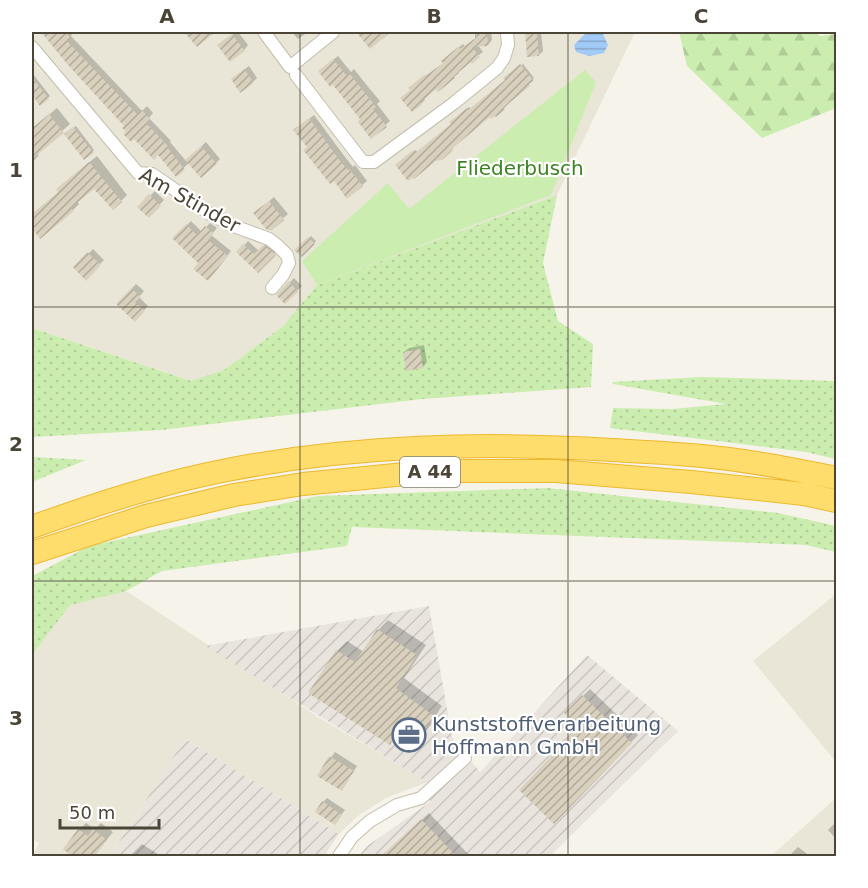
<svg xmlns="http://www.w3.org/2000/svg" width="868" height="888" viewBox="0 0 868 888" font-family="'DejaVu Sans',sans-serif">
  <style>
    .residential { fill: #eae6d7 }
    .industrial { fill: url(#industrial-furrows) }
    .grass { fill: url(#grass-dots) }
    .forest { fill: url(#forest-firs) }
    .park { fill: #cbedaf }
    .water { fill: url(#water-rules) }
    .shadow { fill: #0003 }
    .building { fill: url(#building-hatch) }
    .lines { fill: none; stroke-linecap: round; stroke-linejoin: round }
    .street-casing { stroke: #c3bdab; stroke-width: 14 }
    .highway-casing { stroke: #ecb92e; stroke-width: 24 }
    .street { stroke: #fff; stroke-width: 12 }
    .highway { stroke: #ffdd6c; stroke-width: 22 }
    .grid { fill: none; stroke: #4b4537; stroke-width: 1.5; stroke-opacity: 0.55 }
    .labels { text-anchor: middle; stroke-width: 4.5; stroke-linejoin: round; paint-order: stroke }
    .shield { fill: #fff; stroke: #817d73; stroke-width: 1.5 }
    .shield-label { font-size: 18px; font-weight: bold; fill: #4b4537 }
    .park-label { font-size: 20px; fill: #3e8323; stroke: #fff }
    .street-label { font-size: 20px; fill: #4b4537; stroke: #fff }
    .service-label { font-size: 20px; fill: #4e5e75; stroke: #fff; text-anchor: start }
    .neatline { fill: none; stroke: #4b4537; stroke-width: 2 }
    .grid-label { font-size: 20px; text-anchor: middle; font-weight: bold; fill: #4b4537 }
  </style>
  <defs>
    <pattern id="industrial-furrows" width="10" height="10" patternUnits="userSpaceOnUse" patternTransform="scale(1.5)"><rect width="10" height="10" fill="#e9e5de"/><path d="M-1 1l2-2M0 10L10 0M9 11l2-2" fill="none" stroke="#c9c6bf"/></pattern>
    <pattern id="grass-dots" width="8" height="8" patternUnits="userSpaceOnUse" patternTransform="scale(1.5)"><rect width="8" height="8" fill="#cbedaf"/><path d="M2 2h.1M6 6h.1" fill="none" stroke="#b0cd97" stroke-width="1.8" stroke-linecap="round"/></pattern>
    <pattern id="forest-firs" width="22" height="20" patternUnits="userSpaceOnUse" patternTransform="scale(1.5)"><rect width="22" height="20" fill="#cbedaf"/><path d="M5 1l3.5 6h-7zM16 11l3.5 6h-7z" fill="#b0cd97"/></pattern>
    <pattern id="water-rules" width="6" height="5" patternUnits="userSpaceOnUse" patternTransform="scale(1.5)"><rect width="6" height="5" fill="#a2cbf7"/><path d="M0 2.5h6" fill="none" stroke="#86a7c9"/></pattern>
    <pattern id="building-hatch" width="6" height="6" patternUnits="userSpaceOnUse" patternTransform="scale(1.5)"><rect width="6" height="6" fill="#d9d1be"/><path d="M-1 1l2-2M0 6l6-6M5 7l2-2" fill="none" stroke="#b2ab9b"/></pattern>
  </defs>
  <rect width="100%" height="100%" fill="#f6f4ea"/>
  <path class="residential" d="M 32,32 L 635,32 L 557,195 L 317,285 L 283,326 L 224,370 L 191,381 L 32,328 Z
    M 126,591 L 318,717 L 428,782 L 386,798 L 358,816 L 339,834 L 185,739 L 110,856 L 32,856 L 39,843 L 32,839 L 32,652 L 70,602 Z
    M 836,594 L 836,762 L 753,661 Z
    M 836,798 L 836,856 L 771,856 Z"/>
  <path class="industrial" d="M 429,606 L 452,737 L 480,772 L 587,655 L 678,731 L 550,856 L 359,856 L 367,846 L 430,802 L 427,782 L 205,646 Z
    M 185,739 L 339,834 L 324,856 L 110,856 Z"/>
  <path class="grass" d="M 557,195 L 543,263 L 558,321 L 593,344 L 591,387 L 422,399 L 161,430 L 32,437 L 32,328 L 191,381 L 224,370 L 283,326 L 317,285 Z
    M 701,377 L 836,381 L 836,459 L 806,452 L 610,428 L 613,408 L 672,409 L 726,404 L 613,384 L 612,382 Z
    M 32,457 L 86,460 L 32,482 Z
    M 548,488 L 778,513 L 836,526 L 836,552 L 806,545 L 352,527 L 347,546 L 162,571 L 126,591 L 70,605 L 32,655 L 32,576 L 89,546 L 318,496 Z"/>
  <path class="forest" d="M 679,32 L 817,32 L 820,36 L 836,34 L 836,108 L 762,138 L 687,66 Z"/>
  <path class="park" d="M 585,70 L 596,82 L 551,195 L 317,285 L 302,261 L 388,183 L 409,209 Z"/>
  <path class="water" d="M 587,32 L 603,34 L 608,45 L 604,53 L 589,56 L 576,52 L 574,45 Z"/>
  <path class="shadow" d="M 47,32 L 73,32 L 71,36 L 142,111 L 147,106 L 153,113 L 149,118 L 171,141 L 170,142 L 186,161 L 206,142 L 220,159 L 216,163 L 189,163 L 176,175 L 159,153 L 128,132 L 126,126 L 45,34 Z
    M 236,32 L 238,32 L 248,45 L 244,50 L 223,41 Z
    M 292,32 L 308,32 L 298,39 Z
    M 475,32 L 491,32 L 492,40 L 488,45 L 478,45 L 483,52 L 457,71 L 459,73 L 454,77 L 423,98 L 425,100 L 421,104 L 411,90 L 414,84 L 445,62 L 447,57 L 463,44 L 465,46 L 475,39 Z
    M 526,32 L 541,32 L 543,51 L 539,55 L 528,56 Z
    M 338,56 L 351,72 L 354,69 L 369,88 L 380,101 L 377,104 L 390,121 L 372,137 L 362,119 L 324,67 Z
    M 523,64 L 534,78 L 497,115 L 490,115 L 397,165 L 415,150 L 418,152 L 453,124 L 461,113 L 469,107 L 471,109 L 507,80 L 505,78 Z
    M 249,66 L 257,78 L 253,82 L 237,75 Z
    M 33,74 L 50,96 L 40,104 L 32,93 Z
    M 57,108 L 70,124 L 37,153 L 39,155 L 32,163 L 32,129 Z
    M 314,115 L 345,157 L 353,167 L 355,165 L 367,181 L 348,197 L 308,146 L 300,126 Z
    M 76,126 L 94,150 L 85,158 L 66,134 Z
    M 97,156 L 127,195 L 121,201 L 95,187 L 77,201 L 79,204 L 73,210 L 40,237 L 32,226 L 32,214 L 60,192 L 64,183 Z
    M 155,191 L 164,200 L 149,216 L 139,207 Z
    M 274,197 L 288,214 L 270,229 L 260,209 Z
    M 191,221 L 202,232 L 210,223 L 217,228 L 211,235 L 231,251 L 212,275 L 174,238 Z
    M 311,236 L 316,241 L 302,255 L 297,250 Z
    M 248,241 L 259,251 L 268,242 L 278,250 L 258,271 L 238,252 Z
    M 93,249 L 104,260 L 86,278 L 75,267 Z
    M 294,278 L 302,286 L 285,302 L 278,295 Z
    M 136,284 L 144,291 L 139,297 L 148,306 L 135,320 L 118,304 Z
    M 424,345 L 427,362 L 423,367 L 404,352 L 409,348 Z
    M 388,620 L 426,645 L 404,678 L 442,706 L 420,740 L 411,750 L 311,692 L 337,651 L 347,641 L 364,652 L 378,630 Z
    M 590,689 L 638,735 L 554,822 L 581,727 L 566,713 Z
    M 335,752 L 357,766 L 342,789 L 319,775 Z
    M 327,798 L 345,810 L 335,823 L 323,802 Z
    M 429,813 L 470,856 L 383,856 Z
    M 836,822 L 836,839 L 828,830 Z
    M 86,823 L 95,829 L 101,823 L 113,832 L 94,856 L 89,856 L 82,851 L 79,830 Z
    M 142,844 L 161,856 L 130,856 Z
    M 798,847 L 810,856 L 789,856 Z"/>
  <path class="building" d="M 41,32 L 65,32 L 71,38 L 67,41 L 105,81 L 137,114 L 142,110 L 150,119 L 146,123 L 168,146 L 167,147 L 185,170 L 176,177 L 158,155 L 154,160 L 134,139 L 131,142 L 123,134 L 126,132 L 122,128 L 124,126 L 68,65 Z
    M 184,32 L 216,32 L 197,47 Z
    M 356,32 L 391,32 L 370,49 Z
    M 476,32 L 487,32 L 488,46 L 472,47 L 480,57 L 472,64 L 471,62 L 454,76 L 455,78 L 438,92 L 436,89 L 420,103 L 422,105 L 412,112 L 400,98 L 410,90 L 408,88 L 424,75 L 426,77 L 434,70 L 443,63 L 441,61 L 458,47 L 460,49 L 477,37 Z
    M 525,32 L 537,32 L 539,56 L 527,57 Z
    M 232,34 L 245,51 L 230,62 L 217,45 Z
    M 333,59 L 346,75 L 349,73 L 365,93 L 376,107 L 373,109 L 387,127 L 371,139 L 358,122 L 360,119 L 333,85 L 330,87 L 318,71 Z
    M 520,64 L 534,81 L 529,84 L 530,86 L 508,104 L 504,108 L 505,110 L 496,117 L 495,116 L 491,119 L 490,117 L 454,147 L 451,152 L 442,160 L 436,161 L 414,179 L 413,178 L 408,181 L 395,165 L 413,150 L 415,153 L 451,124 L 449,122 L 467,108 L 468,110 L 505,80 L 503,78 Z
    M 244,69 L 254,83 L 240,93 L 231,79 Z
    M 32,77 L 49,99 L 40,106 L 32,95 Z
    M 49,114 L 64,133 L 32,159 L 32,128 Z
    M 309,118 L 340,161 L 348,170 L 349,169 L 363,186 L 347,199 L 334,181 L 330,184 L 303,150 L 307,147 L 293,130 Z
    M 73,127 L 94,153 L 84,160 L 64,134 Z
    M 201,146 L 217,164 L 201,178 L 185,160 Z
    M 89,162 L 122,202 L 113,210 L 94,189 L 71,208 L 74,211 L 40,239 L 32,228 L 32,214 L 58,192 L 56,189 Z
    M 149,194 L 161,206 L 149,218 L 137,207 Z
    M 269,201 L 284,220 L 271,231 L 266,229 L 253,213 Z
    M 186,224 L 197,235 L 205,226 L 214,233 L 208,240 L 228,256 L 208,281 L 193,269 L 198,263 L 172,238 Z
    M 308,237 L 315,244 L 302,257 L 294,250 Z
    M 243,244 L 254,254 L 263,245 L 276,255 L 258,273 L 236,252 Z
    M 87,252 L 101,265 L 86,281 L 73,267 Z
    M 289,281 L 298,292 L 285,304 L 276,295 Z
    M 131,288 L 141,297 L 135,302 L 145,311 L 135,322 L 116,304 Z
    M 420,349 L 423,368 L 406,371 L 403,352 Z
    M 377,629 L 417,655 L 396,688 L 434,716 L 411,752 L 393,740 L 390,745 L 308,693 L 336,650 L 355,662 Z
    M 582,695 L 632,743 L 554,824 L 519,790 L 579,727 L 564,713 Z
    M 329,756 L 354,771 L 342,791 L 317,776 Z
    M 322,801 L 342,815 L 335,825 L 315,812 Z
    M 421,819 L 456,856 L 381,856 Z
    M 78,829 L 88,836 L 93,829 L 107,840 L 95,856 L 72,856 L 63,849 Z"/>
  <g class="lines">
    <g class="street-casing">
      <path id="street" d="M 264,32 L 290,67 L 333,32
        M 32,47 L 138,173 L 152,174 L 210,214 L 231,225 L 269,239 L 278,246 L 287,255 L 289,263 L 283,275 L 272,288
        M 296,75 L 363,162 L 374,162 L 454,103 L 497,68 L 504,58 L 508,45 L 507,32
        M 339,856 L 352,837 L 370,821 L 397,805 L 421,798 L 465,758"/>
    </g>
    <g class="highway-casing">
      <path id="highway" d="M 32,527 C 96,504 160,483 227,470 C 355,445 482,442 612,450 C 642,452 672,453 702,456 C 747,460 792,469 836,478
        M 32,553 L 146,516 L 234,495 L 303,484 L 436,471 L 556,471 L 691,482 L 804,494 L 836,501"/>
    </g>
    <use href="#street" class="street"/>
    <use href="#highway" class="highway"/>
  </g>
  <path class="grid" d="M 300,32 L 300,856M 568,32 L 568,856M 32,307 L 836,307M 32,581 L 836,581"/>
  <defs>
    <g id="office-ring" transform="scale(1.725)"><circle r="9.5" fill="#fff" stroke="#5c6f8a" stroke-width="1.5"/><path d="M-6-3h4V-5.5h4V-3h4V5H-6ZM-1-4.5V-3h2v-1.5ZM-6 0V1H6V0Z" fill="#5c6f8a"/></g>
  </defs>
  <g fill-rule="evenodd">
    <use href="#office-ring" x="409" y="735"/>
  </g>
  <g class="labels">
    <rect class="shield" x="400" y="457" width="60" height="30" rx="4.5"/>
    <g class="shield-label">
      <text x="430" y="478">A 44</text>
    </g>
    <g class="park-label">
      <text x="520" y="175">Fliederbusch</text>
    </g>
    <g class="street-label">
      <text transform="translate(190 200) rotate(29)" y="7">Am Stinder</text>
    </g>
    <g class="service-label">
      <text x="432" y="731">Kunststoffverarbeitung<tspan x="432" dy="23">Hoffmann GmbH</tspan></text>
    </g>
  </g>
  <rect width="868" height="888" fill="none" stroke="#ffffff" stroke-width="66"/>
  <path d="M60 819v9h99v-9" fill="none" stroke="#4b4537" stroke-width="3"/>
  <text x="69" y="819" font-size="18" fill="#4b4537" stroke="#ffffff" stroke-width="4.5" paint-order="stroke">50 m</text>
  <rect x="33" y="33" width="802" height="822" class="neatline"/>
  <g class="grid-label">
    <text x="167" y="23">A</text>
    <text x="434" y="23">B</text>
    <text x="701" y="23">C</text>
    <text x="16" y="177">1</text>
    <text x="16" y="451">2</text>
    <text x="16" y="725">3</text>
  </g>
</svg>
